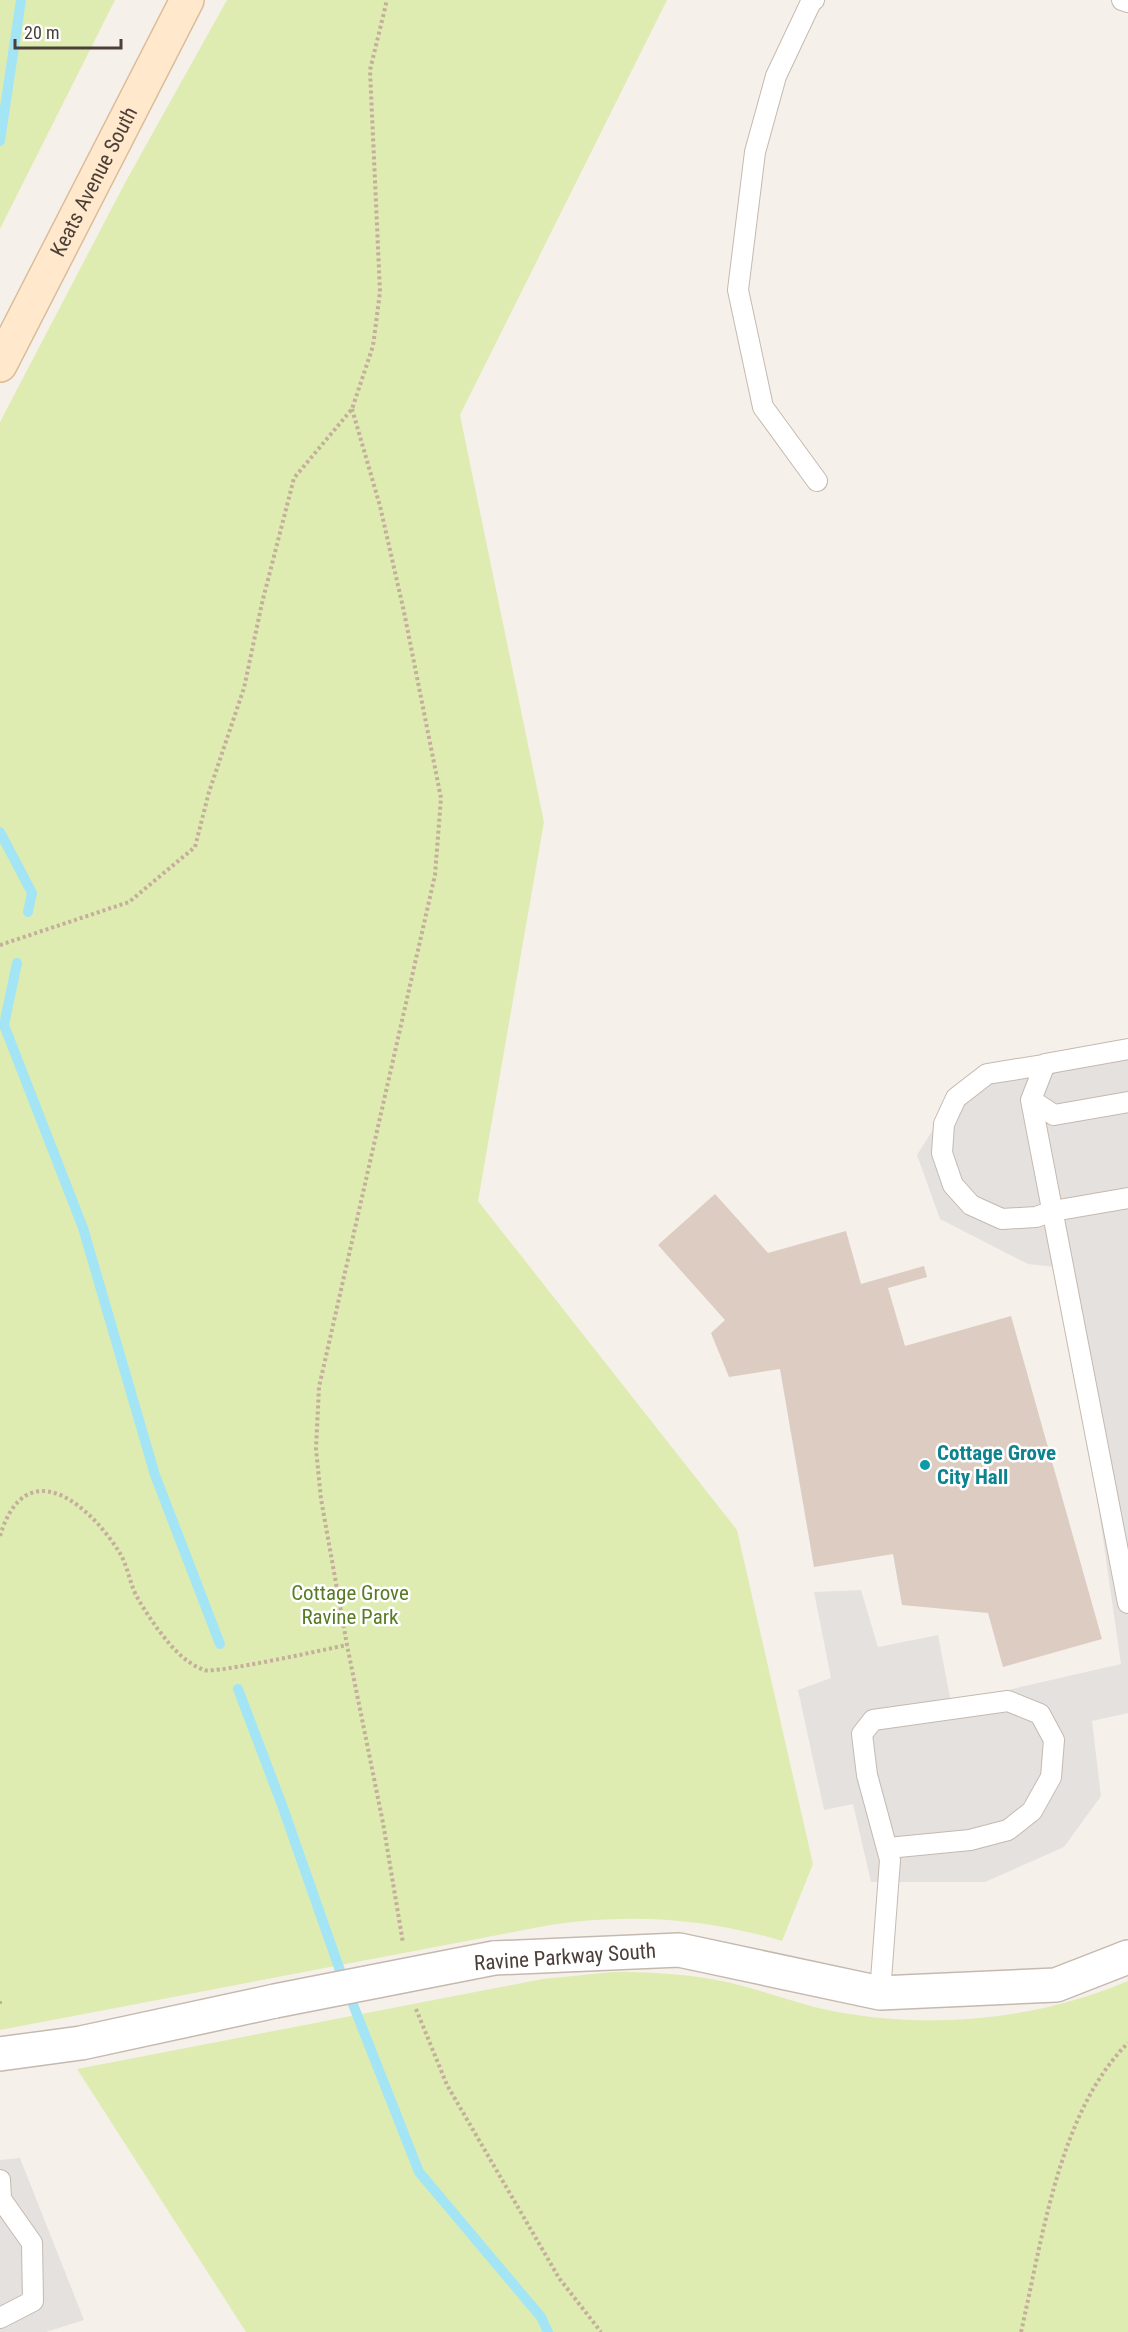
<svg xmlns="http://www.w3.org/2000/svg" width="1128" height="2332" viewBox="0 0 1128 2332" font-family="'Roboto Condensed',sans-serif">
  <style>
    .green { fill: #deecb1 }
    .parking { fill: #e5e1df }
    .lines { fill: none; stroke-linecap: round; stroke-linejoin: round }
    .stream { stroke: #a4e5f5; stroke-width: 10 }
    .building { fill: #dcccc2 }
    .service-casing { stroke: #c5b9af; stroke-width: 22 }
    .tertiary-casing { stroke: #c5b9af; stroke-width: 36 }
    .secondary-casing { stroke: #dcbd9a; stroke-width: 36 }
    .path { stroke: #c5ae9c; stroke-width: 4; stroke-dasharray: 3 3; stroke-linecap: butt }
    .service { stroke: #fff; stroke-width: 20 }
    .tertiary { stroke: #fff; stroke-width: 33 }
    .secondary { stroke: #ffe8cc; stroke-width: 33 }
    .tertiary-bridge-casing { stroke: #c5b9af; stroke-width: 36; stroke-linecap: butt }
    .tertiary-bridge { stroke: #fff; stroke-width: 33 }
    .culture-dot { fill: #0f9aa8; stroke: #fff; stroke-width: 2 }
    .labels { text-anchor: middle; stroke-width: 5; stroke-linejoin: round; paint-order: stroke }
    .street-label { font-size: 21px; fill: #4b3f38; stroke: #fff }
    .culture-label { font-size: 21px; font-weight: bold; fill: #0d838f; stroke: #fff; text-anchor: start }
    .park-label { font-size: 21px; fill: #587c25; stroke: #fff }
  </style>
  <rect width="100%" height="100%" fill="#f6f0eb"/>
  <path class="green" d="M 0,0 L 115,0 L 0,229 Z
    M 227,0 L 667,0 L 460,415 L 544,822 L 478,1201 L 737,1530 L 813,1864 L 782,1941 C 706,1918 628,1913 550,1925 L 0,2030 L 0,422 L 126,181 Z
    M 613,1972 C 652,1972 692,1974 731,1983 C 765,1991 798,2004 832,2011 C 932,2030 1035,2020 1128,1981 L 1128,2332 L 246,2332 L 77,2069 L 543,1979 Z"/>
  <path class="parking" d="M 1128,1041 L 1128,1713 L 1092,1721 L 1101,1796 L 1064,1847 L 985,1882 L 871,1882 L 853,1804 L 824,1810 L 798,1690 L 831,1678 L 814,1592 L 861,1590 L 878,1647 L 938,1635 L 951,1703 L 1121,1664 L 1064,1268 L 1028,1264 L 940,1219 L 917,1155 L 964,1080 Z
    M 20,2158 L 84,2320 L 46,2332 L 0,2332 L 0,2160 Z"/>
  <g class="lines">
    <path class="stream" d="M 0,141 L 21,0
      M 0,832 L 32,893 L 28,912
      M 17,963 L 4,1025 L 83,1228 L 155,1475 L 220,1644
      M 238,1689 L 282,1805 L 343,1979 L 419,2172 L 541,2317 L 548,2332"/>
  </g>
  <path class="building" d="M 715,1194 L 768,1253 L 846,1231 L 861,1284 L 924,1266 L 927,1277 L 888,1288 L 905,1346 L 1011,1316 L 1102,1639 L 1003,1667 L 988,1613 L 902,1605 L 893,1554 L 814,1567 L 780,1369 L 729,1377 L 711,1333 L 725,1320 L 658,1245 Z"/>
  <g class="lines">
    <g class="service-casing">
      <path id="service" d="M 814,0 L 811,2 L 776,76 L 755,152 L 738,290 L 763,407 L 817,481
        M 1122,0 L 1128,2
        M 1128,1049 L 1045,1064 L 1031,1100 L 1054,1115 L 1128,1102
        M 1049,1064 L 987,1074 L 956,1098 L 944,1124 L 942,1153 L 953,1185 L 971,1205 L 1002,1219 L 1036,1217 L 1053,1211 L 1128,1198
        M 1031,1100 L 1128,1603
        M 880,1993 L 890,1860 L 867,1775 L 862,1734 L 873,1720 L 1008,1701 L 1040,1714 L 1054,1740 L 1051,1777 L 1032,1811 L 1008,1830 L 970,1840 L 888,1848
        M 0,2180 L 1,2199 L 32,2243 L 33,2301 L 0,2318"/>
    </g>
    <g class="tertiary-casing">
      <path id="tertiary" d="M 494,1958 L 679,1950 L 880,1993 L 1056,1985 L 1128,1957
        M 0,2054 L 81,2043 L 275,2001"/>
    </g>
    <g class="secondary-casing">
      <g id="secondary">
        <path id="s1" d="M 0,365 L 187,0"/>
      </g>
    </g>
    <path class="path" d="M 352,409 L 380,506 L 404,612 L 441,798 L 435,875 L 319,1387 L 316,1449 L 321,1499 L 347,1645 L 383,1823 L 403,1943
      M 0,945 L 129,902 L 195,847 L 209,792 L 244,688 L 262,603 L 294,478 L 352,409 L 373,346 L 380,292 L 370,70 L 387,0
      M 0,1536 C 26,1450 91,1505 121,1555 C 128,1568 130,1584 137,1597 C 143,1608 150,1618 157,1628 C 170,1645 183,1662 204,1670 C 215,1674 327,1649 347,1645
      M 0,2001 L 0,2004
      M 416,2009 L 447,2085 L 559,2278 L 601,2332
      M 1021,2332 C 1042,2241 1059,2111 1128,2043"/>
    <use href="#service" class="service"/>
    <use href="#tertiary" class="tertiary"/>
    <use href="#secondary" class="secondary"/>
    <g class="tertiary-bridge-casing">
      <path id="tertiary-bridge" d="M 275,2001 L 494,1958"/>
    </g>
    <use href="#tertiary-bridge" class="tertiary-bridge"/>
  </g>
  <circle class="culture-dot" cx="925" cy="1465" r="6"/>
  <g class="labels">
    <g class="street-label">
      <text dy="7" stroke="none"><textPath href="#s1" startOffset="206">Keats Avenue South</textPath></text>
      <text transform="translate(565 1957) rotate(-4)" y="7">Ravine Parkway South</text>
    </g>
    <g class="culture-label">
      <text x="937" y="1460">Cottage Grove<tspan x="937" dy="24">City Hall</tspan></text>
    </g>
    <g class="park-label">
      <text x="350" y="1600">Cottage Grove<tspan x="350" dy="24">Ravine Park</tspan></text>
    </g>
  </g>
  <path d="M15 39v9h106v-9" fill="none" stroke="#4b3f38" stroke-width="3"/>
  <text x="24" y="39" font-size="18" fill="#4b3f38" stroke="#ffffff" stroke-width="4.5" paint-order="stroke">20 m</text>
</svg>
